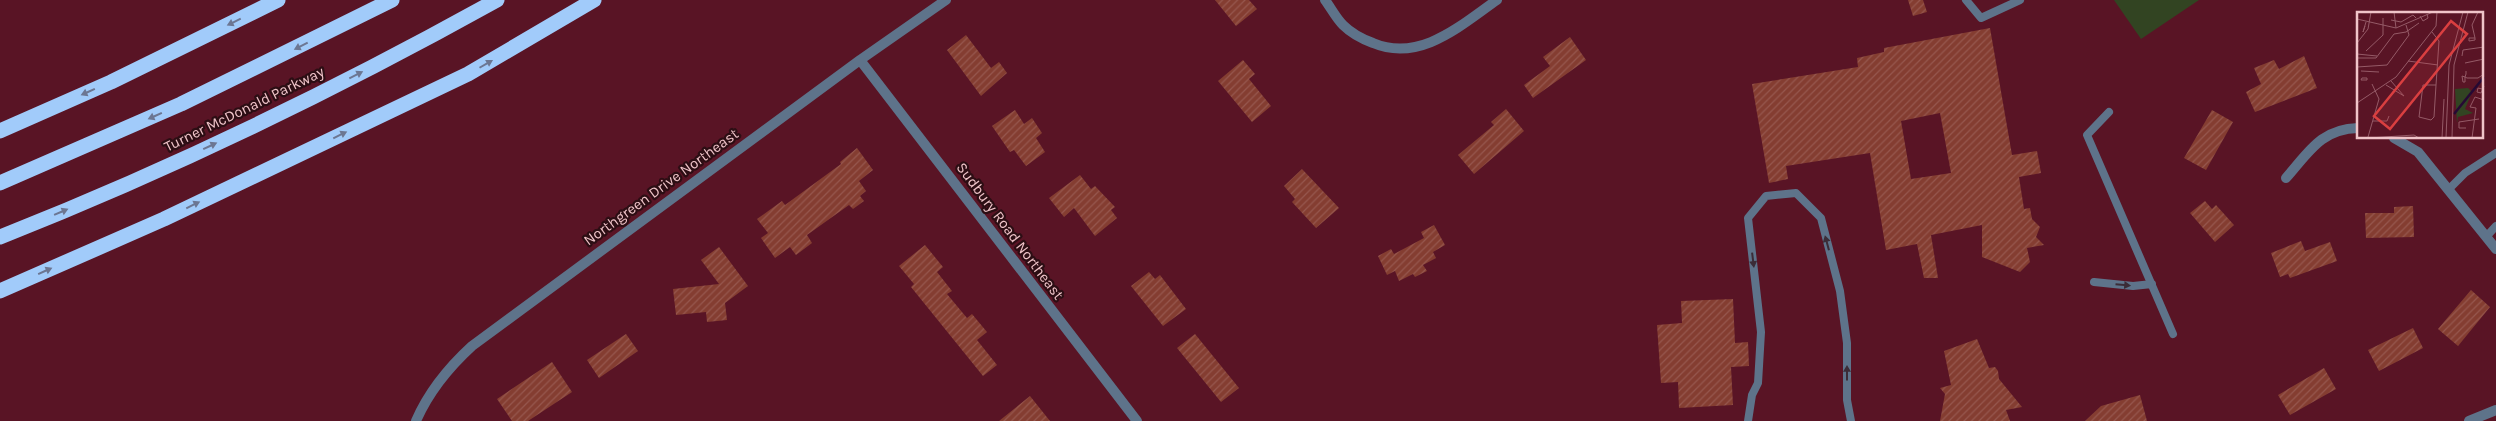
<svg xmlns="http://www.w3.org/2000/svg" width="2496" height="421" viewBox="0 0 2496 421" font-family="Karla,sans-serif">
  <style>
    .park { fill: #324422 }
    .building { fill: url(#building-hatch); fill-rule: evenodd }
    .lines { fill: none; stroke-linecap: round; stroke-linejoin: round }
    .service { stroke: #5e738a; stroke-width: 8 }
    .minor { stroke: #5e738a; stroke-width: 10 }
    .motorway { stroke: #a1cbfa; stroke-width: 15 }
    .oneway { fill: #6c7692 }
    .oneway2 { fill: #3b2c37 }
    .labels { text-anchor: middle; stroke-width: 4.5; stroke-linejoin: round; paint-order: stroke }
    .street-label { font-size: 15px; fill: #f0c4c9; stroke: #2c0e14 }
    .inset-river { fill: none; stroke: #250934; stroke-width: 2.5 }
    .inset-road { fill: none; stroke: #955a67; stroke-width: 1 }
    .view { fill: #da3f40; fill-opacity: 0.15; stroke: #da3f40; stroke-width: 2.5 }
    .inset-edge { fill: none; stroke: #f0c4c9; stroke-width: 2.5 }
  </style>
  <defs>
    <pattern id="building-hatch" width="6" height="6" patternUnits="userSpaceOnUse" patternTransform="scale(1.25)"><rect width="6" height="6" fill="#843d31"/><path d="M-1 1l2-2M0 6l6-6M5 7l2-2" fill="none" stroke="#96574e"/></pattern>
  </defs>
  <rect width="100%" height="100%" fill="#591425"/>
  <path class="park" d="M 2114,0 L 2199,0 L 2141,39 Z"/>
  <path class="building" d="M 1215,0 L 1249,0 L 1257,9 L 1236,26 Z
    M 1908,0 L 1923,0 L 1927,12 L 1913,16 Z
    M 1990,28 L 2012,155 L 2037,151 L 2041,173 L 2019,177 L 2024,209 L 2030,208 L 2032,219 L 2040,227 L 2036,237 L 2044,245 L 2027,248 L 2030,262 L 2020,272 L 1982,257 L 1982,225 L 1931,235 L 1938,278 L 1924,278 L 1917,244 L 1886,250 L 1870,153 L 1786,166 L 1788,179 L 1769,183 L 1752,84 L 1858,67 L 1857,58 L 1884,52 L 1884,48 ZM 1940,113 L 1951,173 L 1911,179 L 1901,121 Z
    M 966,35 L 991,68 L 999,62 L 1007,73 L 981,96 L 947,50 Z
    M 1570,37 L 1586,60 L 1533,98 L 1524,85 L 1550,66 L 1543,57 Z
    M 2304,56 L 2317,88 L 2255,112 L 2246,92 L 2261,84 L 2254,68 L 2274,60 L 2279,69 Z
    M 1243,60 L 1255,74 L 1249,79 L 1271,106 L 1252,122 L 1218,81 Z
    M 1506,109 L 1524,131 L 1474,174 L 1458,155 L 1494,125 L 1491,122 Z
    M 1015,110 L 1024,124 L 1032,118 L 1042,133 L 1036,138 L 1045,152 L 1026,166 L 1014,150 L 1010,152 L 992,126 Z
    M 2212,110 L 2233,122 L 2206,170 L 2184,158 Z
    M 857,148 L 873,170 L 859,181 L 866,191 L 860,196 L 864,201 L 853,209 L 849,205 L 807,235 L 812,243 L 796,255 L 790,247 L 775,258 L 761,238 L 768,233 L 757,219 L 782,201 L 785,205 L 841,164 L 840,162 Z
    M 1302,169 L 1339,208 L 1316,228 L 1292,202 L 1295,199 L 1284,186 Z
    M 1080,175 L 1091,189 L 1095,186 L 1115,207 L 1111,210 L 1117,218 L 1095,236 L 1074,208 L 1064,217 L 1049,198 Z
    M 2205,201 L 2212,209 L 2216,205 L 2234,225 L 2215,242 L 2190,213 Z
    M 2413,206 L 2414,237 L 2366,238 L 2365,213 L 2394,213 L 2394,207 Z
    M 1434,225 L 1445,245 L 1433,252 L 1436,258 L 1423,265 L 1427,271 L 1415,277 L 1413,274 L 1399,281 L 1395,271 L 1387,275 L 1378,256 L 1391,249 L 1394,254 L 1424,238 L 1421,232 Z
    M 2301,241 L 2305,251 L 2330,242 L 2337,261 L 2290,278 L 2288,274 L 2280,277 L 2271,253 Z
    M 925,245 L 943,267 L 937,272 L 952,291 L 947,294 L 967,318 L 972,314 L 987,332 L 977,340 L 997,365 L 983,376 L 911,287 L 914,284 L 899,266 Z
    M 719,247 L 748,286 L 725,303 L 727,320 L 707,322 L 706,312 L 676,315 L 673,289 L 719,284 L 701,260 Z
    M 1149,272 L 1155,279 L 1160,275 L 1186,309 L 1163,326 L 1131,286 Z
    M 2471,290 L 2490,307 L 2458,346 L 2438,329 Z
    M 1733,299 L 1735,343 L 1748,342 L 1749,366 L 1731,367 L 1733,405 L 1679,408 L 1678,382 L 1661,383 L 1657,325 L 1682,323 L 1681,301 Z
    M 2413,328 L 2423,348 L 2379,371 L 2368,350 Z
    M 626,334 L 638,351 L 599,378 L 587,360 Z
    M 1195,334 L 1239,388 L 1221,402 L 1177,348 Z
    M 1977,339 L 1989,368 L 1995,367 L 1998,371 L 1999,379 L 2022,407 L 2006,410 L 2010,421 L 1940,421 L 1945,394 L 1940,388 L 1951,385 L 1944,351 Z
    M 552,362 L 572,392 L 528,421 L 512,421 L 497,399 Z
    M 2324,368 L 2336,389 L 2290,415 L 2278,395 Z
    M 2140,395 L 2147,421 L 2085,421 L 2101,406 Z
    M 1030,396 L 1050,421 L 999,421 Z"/>
  <g class="lines">
    <path class="service" d="M 1966,0 L 1981,18 L 2020,0
      M 2109,112 L 2087,135 L 2173,334
      M 2449,189 L 2465,173 L 2496,153
      M 2486,237 L 2496,226
      M 2094,282 L 2133,286 L 2152,284
      M 1748,421 L 1752,395 L 1758,383 L 1761,332 L 1748,218 L 1766,196 L 1796,193 L 1821,218 L 1840,291 L 1847,343 L 1847,400 L 1851,421"/>
    <path class="minor" d="M 1325,0 C 1331,8 1336,18 1343,25 C 1351,33 1362,39 1373,43 C 1420,63 1461,25 1497,0
      M 860,60 L 1137,421
      M 2394,138 L 2418,152 L 2496,249
      M 2286,178 C 2309,152 2321,129 2358,128
      M 416,421 C 429,391 448,368 472,346 L 860,60 L 946,0
      M 2469,421 L 2496,410"/>
    <path class="motorway" d="M 0,131 L 111,82 L 278,0
      M 0,183 L 181,104 L 392,0
      M 0,237 C 170,170 337,89 497,0
      M 0,291 L 164,219 L 468,74 L 594,0"/>
  </g>
  <defs><path id="oneway-solid" d="M-6-.8H1V-3.2L6.5 0L1 3.2V.8H-6Z" transform="scale(1.25)"/></defs>
  <g class="oneway">
    <use href="#oneway-solid" transform="translate(234 22) rotate(154)"/>
    <use href="#oneway-solid" transform="translate(301 46) rotate(153)"/>
    <use href="#oneway-solid" transform="translate(486 64) rotate(-30)"/>
    <use href="#oneway-solid" transform="translate(356 75) rotate(-27)"/>
    <use href="#oneway-solid" transform="translate(88 92) rotate(156)"/>
    <use href="#oneway-solid" transform="translate(155 116) rotate(156)"/>
    <use href="#oneway-solid" transform="translate(340 135) rotate(-26)"/>
    <use href="#oneway-solid" transform="translate(210 146) rotate(-25)"/>
    <use href="#oneway-solid" transform="translate(193 205) rotate(-26)"/>
    <use href="#oneway-solid" transform="translate(61 212) rotate(-23)"/>
    <use href="#oneway-solid" transform="translate(45 271) rotate(-24)"/>
  </g>
  <g class="oneway2">
    <use href="#oneway-solid" transform="translate(1827 243) rotate(-105)"/>
    <use href="#oneway-solid" transform="translate(1753 260) rotate(83)"/>
    <use href="#oneway-solid" transform="translate(2123 285) rotate(5)"/>
    <use href="#oneway-solid" transform="translate(1847 373) rotate(-90)"/>
  </g>
  <g class="labels">
    <g class="street-label">
      <text transform="translate(244 109) rotate(-26)" y="5">Turner McDonald Parkway</text>
      <text transform="translate(661 187) rotate(-36)" y="5">Northgreen Drive Northeast</text>
      <text transform="translate(1010 231) rotate(53)" y="5">Sudbury Road Northeast</text>
    </g>
  </g>
  <g transform="translate(2357 12)">
    <rect width="126" height="126" fill="#591425"/>
    <path d="M 111,76 L 115,80 L 108,97 L 116,101 L 101,105 L 100,111 L 98,77 Z" fill="#324422"/>
    <path class="inset-river" d="M 97,102 L 127,65"/>
    <path class="inset-road" d="M 37,0 L 39,16M 63,4 L 66,9 L 71,6 L 70,2M 0,7 L 39,16 L 76,0M 34,8 L 44,10 L 56,3 L 59,6M 8,14 L 6,20 L 9,10M 75,20 L 82,29 L 79,73M 112,26 L 118,26 L 118,28 L 112,29 ZM 118,26 L 115,13 L 121,0M 0,31 L 11,17 L 14,0M 9,39 L 26,23 L 26,6M 0,42 L 20,44M 105,44 L 106,38 L 127,35M 0,46 L 19,46 L 37,22 L 49,20 L 62,11M 51,49 L 81,53M 108,51 L 127,47M 0,55 L 30,53 L 52,23 L 49,13M 4,59 L 22,60M 109,59 L 109,62 L 108,65 L 108,70 L 106,70 L 105,64 L 108,65 L 110,66 L 121,66 L 127,62M 10,66 L 10,68 L 4,68 L 5,66 ZM 29,73 L 47,84 L 34,69M 66,73 L 79,73 L 77,105 L 74,108 L 62,105 ZM 125,77 L 121,76 L 120,80 L 124,81 L 127,74M 0,91 L 39,65 L 79,14 L 80,0M 119,96 L 113,95 L 118,85 L 127,88M 16,109 L 30,109 L 32,104M 109,116 L 102,116 L 102,110 L 122,107M 11,125 L 22,87 L 15,72M 12,126 L 57,123 L 62,126M 85,126 L 87,87M 89,126 L 92,53 L 106,0M 95,126 L 97,53 L 111,0M 115,126 L 119,96"/>
    <path class="view" d="M 94,9 L 110,22 L 33,117 L 17,104 Z"/>
    <rect width="126" height="126" class="inset-edge"/>
  </g>
</svg>
